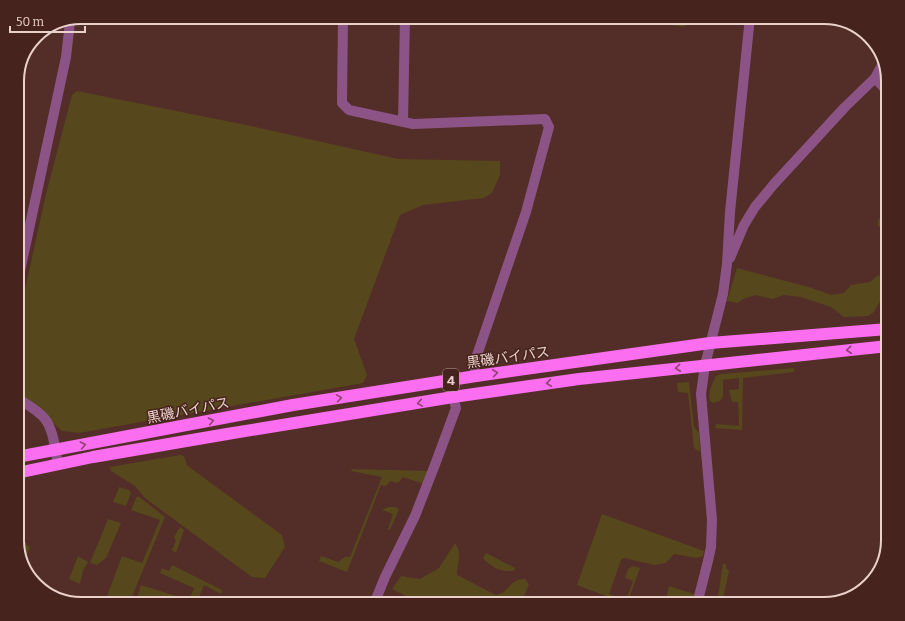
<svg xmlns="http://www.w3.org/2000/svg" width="905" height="621" viewBox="0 0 905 621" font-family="Bitter,'Noto Sans JP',serif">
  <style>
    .green { fill: #56481c }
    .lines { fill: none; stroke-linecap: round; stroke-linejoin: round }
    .minor { stroke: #8c5486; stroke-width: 10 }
    .highway { stroke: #fb6eef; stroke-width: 12 }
    .oneway { stroke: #8f4171 }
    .labels { text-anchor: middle; stroke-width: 3; stroke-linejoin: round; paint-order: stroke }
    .shield { fill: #47231d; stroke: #b99d98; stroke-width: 1 }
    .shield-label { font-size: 13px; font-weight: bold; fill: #ead1cc }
    .street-label { font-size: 14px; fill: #ead1cc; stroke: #47231d }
    .rim { fill: none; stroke: #ead1cc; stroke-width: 2 }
  </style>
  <rect width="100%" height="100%" fill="#532d27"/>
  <path class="green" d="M 646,17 L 693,17 L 684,27 L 654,22 Z
    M 77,91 L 251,126 L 398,159 L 500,161 L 500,175 L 492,193 L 484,198 L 423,205 L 400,215 L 354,339 L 367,375 L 363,383 L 79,433 L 62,431 L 17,390 L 17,326 L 46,194 L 72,95 Z
    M 885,214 L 888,216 L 888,232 L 878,226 L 878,220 Z
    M 737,268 L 812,288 L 831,295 L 844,293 L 851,285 L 870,282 L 878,275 L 888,278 L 888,287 L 874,312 L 868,316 L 844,317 L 831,307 L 801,297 L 784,295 L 772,299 L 756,295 L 743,299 L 738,303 L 727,301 Z
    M 794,368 L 794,372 L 743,378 L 742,430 L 715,428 L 716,424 L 739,426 L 738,402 L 732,402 L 729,390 L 739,389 L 739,378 L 723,380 L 723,397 L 720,401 L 713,403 L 710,401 C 708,392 712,384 716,376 L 721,374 Z
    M 689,382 L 694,427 L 699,433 L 700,452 L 694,448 L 688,393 L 678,392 L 677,383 Z
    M 180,455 L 184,456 L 187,465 L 196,472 L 282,535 L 285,547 L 265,578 L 252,577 L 145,498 L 135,486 L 111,471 L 110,467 Z
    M 352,469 L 429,471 L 424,484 L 403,477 L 400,481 L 397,483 L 390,481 L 386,486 L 381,485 L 347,572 L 319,561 L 321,556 L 338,562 L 345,557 L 350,557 L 382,477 L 351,471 Z
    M 119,487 L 129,490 L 131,493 L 126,506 L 113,502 Z
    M 138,496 L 165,517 L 129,604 L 116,604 L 106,599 L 122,556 L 142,563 L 160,520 L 131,510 L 136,498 Z
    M 388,507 L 395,507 L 399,509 L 390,530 L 388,529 L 393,514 L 382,510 Z
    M 602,514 L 704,551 L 703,556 L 697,558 L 674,554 L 666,563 L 654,565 L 624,558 L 621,560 L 609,594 L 623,599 L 627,598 L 633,581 L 625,578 L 628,569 L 633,566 L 640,568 L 627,604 L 577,585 Z
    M 108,519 L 121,523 L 106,558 L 97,565 L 90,563 Z
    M 180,527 L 184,530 L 176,553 L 172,550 L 176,541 L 174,537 Z
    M 19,535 L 30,548 L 27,554 L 21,556 C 19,550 14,541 19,535 Z
    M 455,543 C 463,553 457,563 457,575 L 496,595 C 498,594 500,594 502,593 C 510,588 512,579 525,579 L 529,584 L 521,604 L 422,604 L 392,589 L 401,576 L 420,579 L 439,568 Z
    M 486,553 L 515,568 L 515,570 C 504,574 490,567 483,558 Z
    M 78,556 L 88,562 L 83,571 L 80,584 L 69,579 Z
    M 723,563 L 726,565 L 726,568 L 729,571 L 722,604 L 717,604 Z
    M 172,565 L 222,590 L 221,594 L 204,585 L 196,604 L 146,604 L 136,601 L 141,585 L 189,600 L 194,588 L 160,573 L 162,568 L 169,571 Z
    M 669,586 L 694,594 L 692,604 L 665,604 Z"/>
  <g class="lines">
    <path class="minor" d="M 343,17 L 342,103 L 349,110 L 413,124 L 545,119 L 549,127 L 526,212 L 474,364 L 476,376
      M 875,78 L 888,92
      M 403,122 L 405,17
      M 730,258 L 744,225 L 755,207 L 774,184 L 845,107 L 875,78 L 883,63
      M 17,285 L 66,57 L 70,22
      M 17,398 C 26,404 38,410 45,419 C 54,431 55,450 58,464
      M 374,604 L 385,577 L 415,516 L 436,462 L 456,408 L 453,397
      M 697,604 L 708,561 L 711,547 L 712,520 L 701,394 L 705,365 L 723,294 L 727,264 L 730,212 L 750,17"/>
    <path class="highway" d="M 17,457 L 293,405 L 476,376 L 710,343 L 888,329
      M 17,473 L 93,457 L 227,434 L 453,397 L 579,379 L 888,346"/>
  </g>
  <defs><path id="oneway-chevron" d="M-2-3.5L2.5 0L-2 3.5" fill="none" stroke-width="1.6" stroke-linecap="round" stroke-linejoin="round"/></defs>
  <g class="oneway">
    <use href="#oneway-chevron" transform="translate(849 350) rotate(174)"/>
    <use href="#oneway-chevron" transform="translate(678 368) rotate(174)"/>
    <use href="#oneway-chevron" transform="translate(495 373) rotate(-8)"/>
    <use href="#oneway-chevron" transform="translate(549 383) rotate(172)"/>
    <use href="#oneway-chevron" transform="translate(339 398) rotate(-9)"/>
    <use href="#oneway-chevron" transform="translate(420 403) rotate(170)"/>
    <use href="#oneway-chevron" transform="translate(211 421) rotate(-11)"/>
    <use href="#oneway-chevron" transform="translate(83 445) rotate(-11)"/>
  </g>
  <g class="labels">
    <rect class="shield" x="443" y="369" width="16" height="22" rx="3"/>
    <g class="shield-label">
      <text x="451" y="385">4</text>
    </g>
    <g class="street-label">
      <text transform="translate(508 357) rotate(-8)" y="5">黒磯バイパス</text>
      <text transform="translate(188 410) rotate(-11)" y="5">黒磯バイパス</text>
    </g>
  </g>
  <path d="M0 0H905V621H0ZM81 24H824A57 57 0 0 1 881 81V540A57 57 0 0 1 824 597H81A57 57 0 0 1 24 540V81A57 57 0 0 1 81 24Z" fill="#47231d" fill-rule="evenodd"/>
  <path class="rim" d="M81 24H824A57 57 0 0 1 881 81V540A57 57 0 0 1 824 597H81A57 57 0 0 1 24 540V81A57 57 0 0 1 81 24Z"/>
  <path d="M10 26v6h75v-6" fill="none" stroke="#ead1cc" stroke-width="2"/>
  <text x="16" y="26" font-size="12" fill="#ead1cc" stroke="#47231d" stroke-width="3" paint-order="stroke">50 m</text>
</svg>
